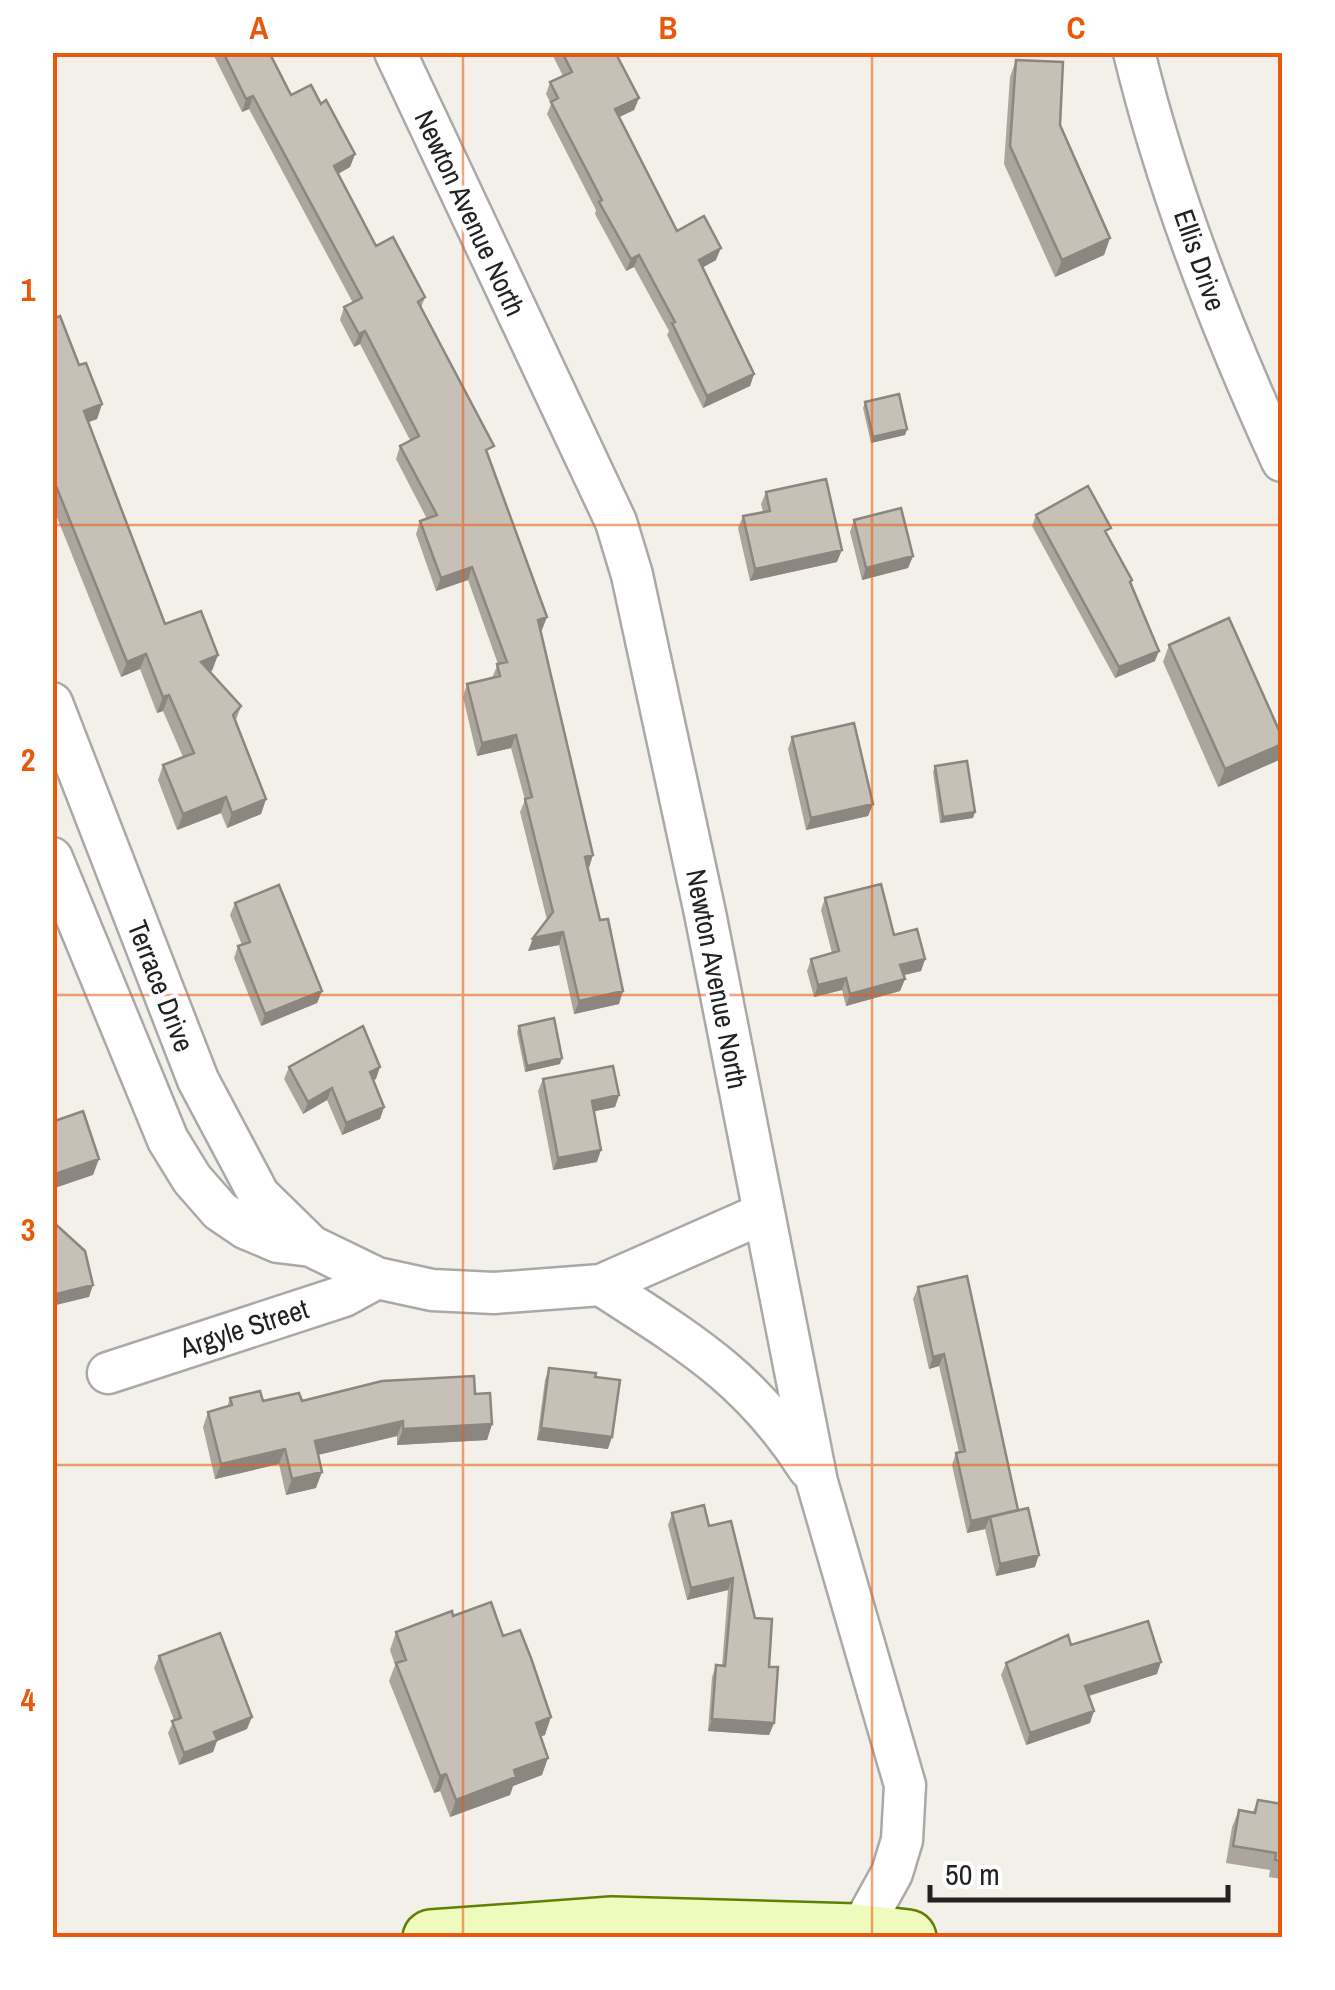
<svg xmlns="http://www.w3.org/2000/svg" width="1335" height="1990" viewBox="0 0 1335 1990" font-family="'Archivo Narrow',sans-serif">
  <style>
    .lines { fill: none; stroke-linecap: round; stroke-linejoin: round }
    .minor-casing { stroke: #a9a9a9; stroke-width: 45 }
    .secondary-casing { stroke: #607f03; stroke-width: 60 }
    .minor { stroke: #fff; stroke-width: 40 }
    .secondary { stroke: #effbbd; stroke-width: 55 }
    .wall { fill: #aba59d }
    .shaded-wall { fill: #8b8680 }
    .building { fill: #c7c0b7; stroke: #8b8680; stroke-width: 2.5 }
    .grid { fill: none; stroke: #e8590c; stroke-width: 2.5; stroke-opacity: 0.55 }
    .labels { text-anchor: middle; stroke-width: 8; stroke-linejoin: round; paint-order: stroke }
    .street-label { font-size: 28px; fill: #222; stroke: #fff }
    .neatline { fill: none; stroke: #e8590c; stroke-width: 4 }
    .grid-label { font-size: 32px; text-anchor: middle; font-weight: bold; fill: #e8590c }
  </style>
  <rect width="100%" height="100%" fill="#f2f0e8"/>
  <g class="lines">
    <g class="minor-casing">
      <path id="minor" d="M 395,52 L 616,522 L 632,575 L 705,913 L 817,1482 L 905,1785 L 902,1840 L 892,1873 L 856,1938
        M 1134,52 C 1168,193 1222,330 1282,461
        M 52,703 L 198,1080 L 259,1195 L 311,1246
        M 52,858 L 168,1140 L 192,1179 L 220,1211 L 245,1228 L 278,1242 L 311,1246 L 377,1278 L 432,1290 L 494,1293 L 601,1285 L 764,1213
        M 601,1285 C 689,1342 751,1378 809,1469
        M 108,1373 L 344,1296 L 377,1278"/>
    </g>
    <g class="secondary-casing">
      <path id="secondary" d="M 431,1938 L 612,1925 L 856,1932 L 908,1938"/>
    </g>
    <use href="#minor" class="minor"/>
    <use href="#secondary" class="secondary"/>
  </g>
  <path class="wall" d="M 212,52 L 269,52 L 291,95 L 321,104 L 355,154 L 350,167 L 338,174 L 376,246 L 425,297 L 421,308 L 489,459 L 542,630 L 541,630 L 588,869 L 619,1004 L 574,1014 L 559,945 L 528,951 L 547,920 L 520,812 L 525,800 L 511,748 L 477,756 L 463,697 L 467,684 L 492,678 L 498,664 L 468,580 L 436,591 L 416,534 L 420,521 L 427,519 L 396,459 L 400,446 L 410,440 L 360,344 L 354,347 L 340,320 L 344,307 L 353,303 L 249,109 L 242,112 Z
    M 551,52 L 615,52 L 639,98 L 634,110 L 619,117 L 677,231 L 716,260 L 703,267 L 754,374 L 750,386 L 703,408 L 667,335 L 669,331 L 634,267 L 626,271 L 595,214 L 596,210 L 547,114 L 551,104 L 546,94 L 550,82 L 563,76 Z
    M 1016,60 L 1060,125 L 1110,238 L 1104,255 L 1055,277 L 1004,164 L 1010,77 Z
    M 52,317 L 102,404 L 97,419 L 88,422 L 165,624 L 212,671 L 210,672 L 241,706 L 236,720 L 266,799 L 261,814 L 227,828 L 221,813 L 177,830 L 158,780 L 163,765 L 183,757 L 163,711 L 157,713 L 140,669 L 121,677 L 52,505 Z
    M 865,402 L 907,429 L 905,435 L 871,443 L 863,408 Z
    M 766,492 L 837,562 L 750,581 L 738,528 L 743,516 L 763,512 L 761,504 Z
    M 1036,515 L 1108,537 L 1132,580 L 1131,584 L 1155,661 L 1115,678 L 1032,526 Z
    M 854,520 L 913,556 L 908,568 L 862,580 L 850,532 Z
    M 1169,645 L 1282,737 L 1282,750 L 1279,760 L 1218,787 L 1163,662 Z
    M 792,737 L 873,804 L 868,816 L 806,830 L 788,749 Z
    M 935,766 L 975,812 L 973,818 L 940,823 L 933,772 Z
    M 825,898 L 894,935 L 925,959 L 921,971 L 904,975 L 905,979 L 900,991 L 846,1006 L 842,990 L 814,997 L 807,971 L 811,959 L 832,953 L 821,910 Z
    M 235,903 L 322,991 L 317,1003 L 261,1026 L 234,958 L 238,946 L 242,945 L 230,915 Z
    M 519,1026 L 560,1064 L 525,1072 L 517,1032 Z
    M 289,1067 L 376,1079 L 373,1080 L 384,1107 L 380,1119 L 342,1135 L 327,1100 L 303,1114 L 284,1079 Z
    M 543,1079 L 619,1095 L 615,1107 L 594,1111 L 597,1162 L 553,1170 L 538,1091 Z
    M 918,1287 L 1018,1511 L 1035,1567 L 996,1576 L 985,1529 L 967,1533 L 952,1465 L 956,1453 L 959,1452 L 939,1366 L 929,1369 L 913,1299 Z
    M 549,1368 L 595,1377 L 608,1449 L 537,1440 L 545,1380 Z
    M 475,1394 L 492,1424 L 487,1440 L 397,1445 L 397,1436 L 318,1455 L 316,1488 L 286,1495 L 279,1464 L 215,1479 L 203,1427 L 208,1412 L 227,1407 L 230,1398 L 263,1401 Z
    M 672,1513 L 709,1526 L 755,1618 L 769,1667 L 774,1723 L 769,1735 L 708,1731 L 712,1677 L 716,1665 L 722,1666 L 728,1590 L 687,1600 L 668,1525 Z
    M 453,1616 L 503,1636 L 545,1735 L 541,1736 L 542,1775 L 513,1786 L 510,1795 L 450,1817 L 440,1791 L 434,1793 L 389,1681 L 395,1665 L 390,1650 L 396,1632 Z
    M 1071,1645 L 1157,1674 L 1089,1696 L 1090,1723 L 1026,1745 L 1001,1675 L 1006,1663 Z
    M 159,1656 L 247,1729 L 217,1741 L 213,1752 L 179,1765 L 168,1733 L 174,1720 L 154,1668 Z
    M 1258,1800 L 1282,1804 L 1282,1879 L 1269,1877 L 1270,1870 L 1226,1863 L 1232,1827 L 1239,1810 L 1253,1812 Z"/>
  <path class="shaded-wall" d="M 253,96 L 249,109 L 242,112 L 246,99 Z
    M 639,98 L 634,110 L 611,121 L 615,109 Z
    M 355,154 L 350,167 L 329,179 L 334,166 Z
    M 1110,238 L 1104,255 L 1055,277 L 1062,260 Z
    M 721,248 L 716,260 L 695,272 L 699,260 Z
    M 639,255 L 634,267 L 626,271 L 631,259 Z
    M 365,331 L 360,344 L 354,347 L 359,334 Z
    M 754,374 L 750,386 L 703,408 L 707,396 Z
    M 102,404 L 97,419 L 78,426 L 84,411 Z
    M 907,429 L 905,435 L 871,443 L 873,437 Z
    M 842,550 L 837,562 L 750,581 L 755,569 Z
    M 913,556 L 908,568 L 862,580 L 866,568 Z
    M 472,567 L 468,580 L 436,591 L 441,578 Z
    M 547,617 L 542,630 L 533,633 L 538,620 Z
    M 1159,651 L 1155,661 L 1115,678 L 1119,667 Z
    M 146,654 L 140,669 L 121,677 L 127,662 Z
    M 218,655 L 212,671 L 196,677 L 201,662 Z
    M 169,695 L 163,711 L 157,713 L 163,697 Z
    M 516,735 L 511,748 L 477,756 L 482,743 Z
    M 1282,744 L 1282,750 L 1279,760 L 1218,787 L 1225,769 Z
    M 226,797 L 221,813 L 177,830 L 183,814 Z
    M 266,799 L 261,814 L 227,828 L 232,813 Z
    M 873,804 L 868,816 L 806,830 L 811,818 Z
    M 975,812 L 973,818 L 940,823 L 943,817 Z
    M 593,855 L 589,868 L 585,857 Z
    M 563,932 L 559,945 L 528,951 L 533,938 Z
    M 925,959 L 921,971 L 896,977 L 900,965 Z
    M 846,978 L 842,990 L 814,997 L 818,985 Z
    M 905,979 L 900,991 L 846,1006 L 850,994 Z
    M 322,991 L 317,1003 L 261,1026 L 265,1014 Z
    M 623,991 L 619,1004 L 574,1014 L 579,1001 Z
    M 562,1058 L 560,1064 L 525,1072 L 527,1066 Z
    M 380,1067 L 376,1079 L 365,1084 L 370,1072 Z
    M 332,1088 L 327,1100 L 303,1114 L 308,1102 Z
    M 619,1095 L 615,1107 L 587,1113 L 592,1101 Z
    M 384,1107 L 380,1119 L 342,1135 L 346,1123 Z
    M 601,1150 L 597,1162 L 553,1170 L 558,1158 Z
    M 99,1159 L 93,1175 L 52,1189 L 52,1175 Z
    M 93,1285 L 89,1297 L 52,1306 L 52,1295 Z
    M 944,1354 L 939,1366 L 929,1369 L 933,1357 Z
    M 403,1421 L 397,1436 L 309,1457 L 315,1441 Z
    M 492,1424 L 487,1440 L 397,1445 L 403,1429 Z
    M 541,1428 L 612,1437 L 608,1449 L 537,1440 Z
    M 285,1449 L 279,1464 L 215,1479 L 221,1464 Z
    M 322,1472 L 316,1488 L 286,1495 L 292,1479 Z
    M 990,1517 L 985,1529 L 967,1533 L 971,1521 Z
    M 1039,1555 L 1035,1567 L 996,1576 L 1000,1564 Z
    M 733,1578 L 728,1590 L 687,1600 L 691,1588 Z
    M 1161,1662 L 1157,1674 L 1081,1698 L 1085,1686 Z
    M 1094,1711 L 1090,1723 L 1026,1745 L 1030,1733 Z
    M 252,1717 L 247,1729 L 217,1741 L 213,1752 L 179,1765 L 184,1753 L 214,1732 Z
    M 551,1717 L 545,1735 L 530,1740 L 536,1723 Z
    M 712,1719 L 774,1723 L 769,1735 L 708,1731 Z
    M 548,1758 L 542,1775 L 513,1786 L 510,1795 L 450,1817 L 456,1800 L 514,1770 Z
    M 446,1774 L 440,1791 L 434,1793 L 440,1776 Z"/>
  <path class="building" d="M 223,52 L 269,52 L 291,95 L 311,85 L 321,104 L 326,100 L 355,154 L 334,166 L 376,246 L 393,237 L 425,297 L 418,302 L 494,446 L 486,450 L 547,617 L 538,620 L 593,855 L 585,857 L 600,920 L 608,919 L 623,991 L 579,1001 L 563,932 L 533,938 L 553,912 L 525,799 L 532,797 L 516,735 L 482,743 L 467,684 L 500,676 L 497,664 L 507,662 L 472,567 L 441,578 L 420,521 L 437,515 L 400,446 L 419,436 L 365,331 L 359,334 L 344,307 L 362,298 L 253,96 L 246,99 Z
    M 562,52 L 615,52 L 639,98 L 615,109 L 677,231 L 704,216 L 721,248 L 699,260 L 754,374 L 707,396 L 672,323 L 675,322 L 639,255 L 631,259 L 599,202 L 602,200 L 551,102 L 558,98 L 550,82 L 572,72 Z
    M 1016,60 L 1063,62 L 1060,125 L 1110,238 L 1062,260 L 1010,146 Z
    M 60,316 L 79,365 L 86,363 L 102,404 L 84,411 L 165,624 L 201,611 L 218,655 L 201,662 L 241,706 L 233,715 L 266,799 L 232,813 L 226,797 L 183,814 L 163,765 L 194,753 L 169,695 L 163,697 L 146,654 L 127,662 L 52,476 L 52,317 L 53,319 Z
    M 899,394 L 907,429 L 873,437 L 865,402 Z
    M 826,479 L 842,550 L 755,569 L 743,516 L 770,511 L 766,492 Z
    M 1088,486 L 1111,528 L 1105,531 L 1132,580 L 1130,582 L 1159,651 L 1119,667 L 1036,515 Z
    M 901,508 L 913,556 L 866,568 L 854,520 Z
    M 1229,618 L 1282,737 L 1282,744 L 1225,769 L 1169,645 Z
    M 854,723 L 873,804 L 811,818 L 792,737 Z
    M 967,761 L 975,812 L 943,817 L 935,766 Z
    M 881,884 L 894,935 L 917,929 L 925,959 L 900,965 L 905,979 L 850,994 L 846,978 L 818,985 L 811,959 L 839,951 L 825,898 Z
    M 279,885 L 322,991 L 265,1014 L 238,946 L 250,942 L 235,903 Z
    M 554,1018 L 562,1058 L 527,1066 L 519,1026 Z
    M 363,1026 L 380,1067 L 370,1072 L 384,1107 L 346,1123 L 332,1088 L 308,1102 L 289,1067 Z
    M 613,1066 L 619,1095 L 592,1101 L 601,1150 L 558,1158 L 543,1079 Z
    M 83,1111 L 99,1159 L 52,1175 L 52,1122 Z
    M 52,1221 L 85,1251 L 93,1285 L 52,1295 Z
    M 967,1276 L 1018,1510 L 971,1521 L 956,1453 L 965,1451 L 944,1354 L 933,1357 L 918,1287 Z
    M 549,1368 L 596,1373 L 595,1377 L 620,1380 L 612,1437 L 541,1428 Z
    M 474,1376 L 475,1394 L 490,1393 L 492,1424 L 403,1429 L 403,1421 L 315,1441 L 322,1472 L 292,1479 L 285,1449 L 221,1464 L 208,1412 L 232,1405 L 230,1398 L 260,1391 L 263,1401 L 299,1393 L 302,1401 L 382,1381 Z
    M 704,1505 L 709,1526 L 731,1521 L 755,1618 L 772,1619 L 769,1667 L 778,1667 L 774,1723 L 712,1719 L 716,1665 L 725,1666 L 733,1578 L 691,1588 L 672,1513 Z
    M 1028,1508 L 1039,1555 L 1000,1564 L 990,1517 Z
    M 491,1602 L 503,1636 L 520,1630 L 531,1658 L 551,1717 L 536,1723 L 548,1758 L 514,1770 L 516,1777 L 456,1800 L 446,1774 L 440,1776 L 396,1663 L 406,1660 L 396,1632 L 452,1611 L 453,1616 Z
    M 1148,1621 L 1161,1662 L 1085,1686 L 1094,1711 L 1030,1733 L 1006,1663 L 1068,1635 L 1071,1645 Z
    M 220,1633 L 252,1717 L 214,1732 L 217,1740 L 184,1753 L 172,1721 L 181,1718 L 159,1656 Z
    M 1258,1800 L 1282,1804 L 1282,1861 L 1275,1860 L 1276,1853 L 1233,1846 L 1239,1810 L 1255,1813 Z"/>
  <path class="grid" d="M 463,52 L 463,1938M 872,52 L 872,1938M 52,525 L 1282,525M 52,995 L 1282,995M 52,1465 L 1282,1465"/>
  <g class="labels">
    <g class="street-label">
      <text transform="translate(470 213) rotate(65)" y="10">Newton Avenue North</text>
      <text transform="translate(1200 260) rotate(71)" y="10">Ellis Drive</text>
      <text transform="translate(717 979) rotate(79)" y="10">Newton Avenue North</text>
      <text transform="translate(161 986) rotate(69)" y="10">Terrace Drive</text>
      <text transform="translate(244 1328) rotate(-18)" y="10">Argyle Street</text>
    </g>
  </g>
  <rect width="1335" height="1990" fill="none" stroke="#ffffff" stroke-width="110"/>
  <path d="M930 1885v15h298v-15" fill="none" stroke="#222222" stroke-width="5"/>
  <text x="945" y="1885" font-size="30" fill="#222222" stroke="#ffffff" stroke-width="8" paint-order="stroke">50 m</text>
  <rect x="55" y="55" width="1225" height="1880" class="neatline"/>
  <g class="grid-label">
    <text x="259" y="39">A</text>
    <text x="668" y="39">B</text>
    <text x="1076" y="39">C</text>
    <text x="28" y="301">1</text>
    <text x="28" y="771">2</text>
    <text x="28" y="1241">3</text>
    <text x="28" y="1711">4</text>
  </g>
</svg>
